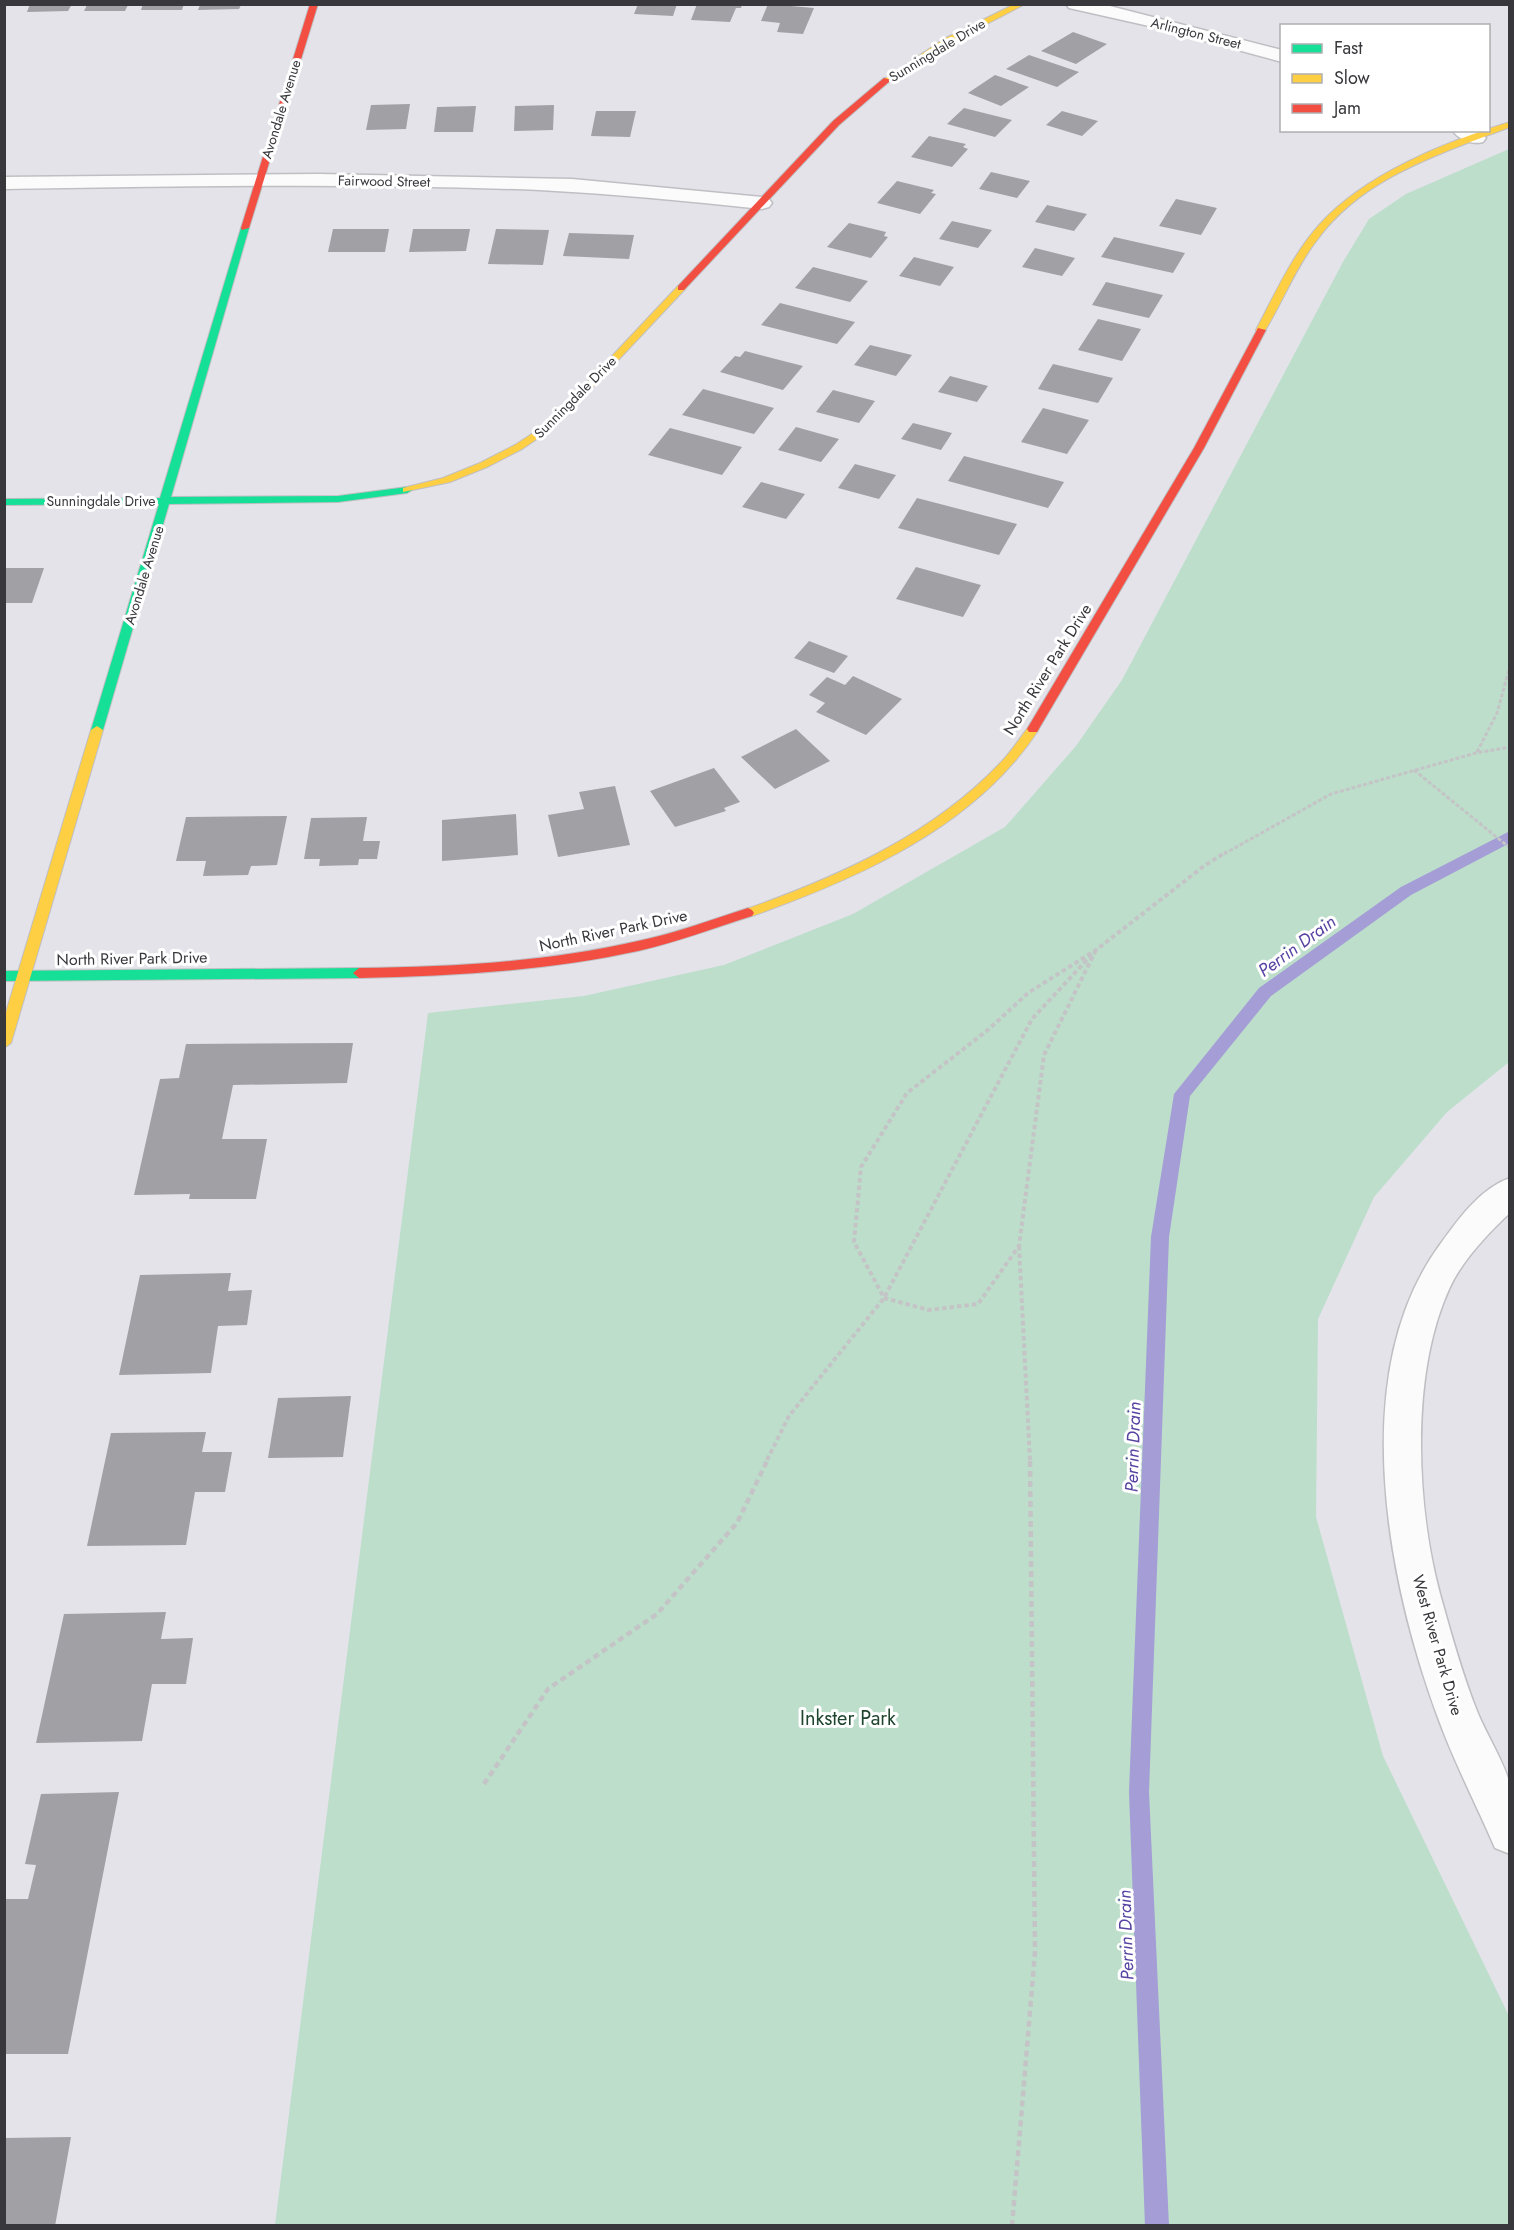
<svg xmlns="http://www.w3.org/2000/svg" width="1514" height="2230" viewBox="0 0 1514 2230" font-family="Jost,sans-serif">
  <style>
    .green { fill: #bcdecb }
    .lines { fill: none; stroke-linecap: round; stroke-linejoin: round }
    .stream { fill: #a49dd6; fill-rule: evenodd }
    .building { fill: #a1a0a5 }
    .street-casing { stroke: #bfbfc3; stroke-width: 3 }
    .fast-casing { stroke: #bfbfc3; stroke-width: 2 }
    .slow-casing { stroke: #bfbfc3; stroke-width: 2 }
    .jam-casing { stroke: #bfbfc3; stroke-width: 2 }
    .path-far2 { stroke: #c4c4c6; stroke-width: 3; stroke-dasharray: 4 2; stroke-linecap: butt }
    .path-far1 { stroke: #c4c4c6; stroke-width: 4; stroke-dasharray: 4.5 3; stroke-linecap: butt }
    .path { stroke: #c4c4c6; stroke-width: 4.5; stroke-dasharray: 6 4; stroke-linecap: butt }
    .street { fill: #fbfbfc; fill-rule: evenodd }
    .fast { fill: #16e098; fill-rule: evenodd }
    .slow { fill: #ffcf43; fill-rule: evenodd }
    .jam { fill: #f24e42; fill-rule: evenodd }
    .labels { text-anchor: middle; stroke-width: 6; stroke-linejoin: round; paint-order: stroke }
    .far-street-label { font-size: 14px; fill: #38383c; stroke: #fff }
    .street-label { font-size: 16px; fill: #38383c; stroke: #fff }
    .water-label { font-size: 18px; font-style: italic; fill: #5643a2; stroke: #fff }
    .near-park-label { font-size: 20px; fill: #1f452f; stroke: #fff }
  </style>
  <rect width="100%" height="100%" fill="#e3e3e9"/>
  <path class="green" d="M 1509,149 L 1509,1062 L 1447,1112 L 1374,1197 L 1318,1319 L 1316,1517 L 1383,1756 L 1509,2016 L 1509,2225 L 275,2225 L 428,1013 L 584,996 L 724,965 L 853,914 L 1005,827 L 1076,746 L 1122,680 L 1343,262 L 1369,219 L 1406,194 Z"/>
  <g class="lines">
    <path class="stream" d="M 1510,831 L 1510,843 L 1411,895 L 1271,996 L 1190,1096 L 1169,1237 L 1149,1792 L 1169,2226 L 1145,2226 L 1129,1792 L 1151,1237 L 1174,1094 L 1259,988 L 1401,887 Z"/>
  </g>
  <path class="building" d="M 30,4 L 72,4 L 68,11 L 27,12 Z
    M 143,4 L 184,4 L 182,10 L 141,10 Z
    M 638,4 L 677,4 L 673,16 L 634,14 Z
    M 697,4 L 742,4 L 741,8 L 736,8 L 730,22 L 691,20 Z
    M 768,4 L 814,8 L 803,34 L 777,32 L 780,23 L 761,21 Z
    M 87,5 L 128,5 L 125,11 L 84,11 Z
    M 200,5 L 241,5 L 239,9 L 198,10 Z
    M 1073,32 L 1107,44 L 1076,64 L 1041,51 Z
    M 1029,55 L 1079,72 L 1057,87 L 1006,69 Z
    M 995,75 L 1029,87 L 1001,106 L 968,93 Z
    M 410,104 L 406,129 L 366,130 L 371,105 Z
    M 554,105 L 553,130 L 514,131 L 515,106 Z
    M 476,106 L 473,132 L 434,132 L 437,107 Z
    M 964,108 L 1012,120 L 995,137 L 947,124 Z
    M 596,111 L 636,111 L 630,137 L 591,136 Z
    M 1062,111 L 1098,121 L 1082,136 L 1046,125 Z
    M 929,136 L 966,144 L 963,147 L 968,149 L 952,167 L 911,157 Z
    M 991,172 L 1030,181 L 1017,198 L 979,189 Z
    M 897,181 L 934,190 L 931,193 L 936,194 L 920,214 L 877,203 Z
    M 1176,199 L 1217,208 L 1201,235 L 1159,226 Z
    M 1047,205 L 1087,214 L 1074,231 L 1035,222 Z
    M 952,221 L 992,230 L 978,248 L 939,239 Z
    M 849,223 L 886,232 L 884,236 L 888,237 L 871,258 L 827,247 Z
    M 333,229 L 389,229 L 385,252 L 328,252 Z
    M 413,229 L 470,229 L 466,251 L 409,252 Z
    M 496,229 L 549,230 L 543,265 L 488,264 Z
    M 569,233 L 634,235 L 629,259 L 563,256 Z
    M 1114,237 L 1185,253 L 1173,273 L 1101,257 Z
    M 1035,248 L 1075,258 L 1062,276 L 1022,267 Z
    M 914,257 L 954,267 L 940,286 L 899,276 Z
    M 813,267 L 868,281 L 850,302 L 795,288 Z
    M 1106,282 L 1163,295 L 1149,318 L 1092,305 Z
    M 780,303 L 855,322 L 837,344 L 761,325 Z
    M 1098,319 L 1141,329 L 1122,361 L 1078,350 Z
    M 870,345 L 912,355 L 896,376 L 854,365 Z
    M 745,351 L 803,366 L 783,390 L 720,372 L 735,356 L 740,357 Z
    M 1053,364 L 1113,378 L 1098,403 L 1038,389 Z
    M 950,376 L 988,386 L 977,402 L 938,392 Z
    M 703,389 L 774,408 L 754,434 L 682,415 Z
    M 833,390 L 875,401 L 859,423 L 816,412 Z
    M 1043,408 L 1089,420 L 1067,454 L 1021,442 Z
    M 913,423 L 952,433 L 941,450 L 901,439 Z
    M 796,427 L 839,439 L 821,462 L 778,450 Z
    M 670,428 L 742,447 L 722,475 L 648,455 Z
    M 964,456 L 1064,482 L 1048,508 L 948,481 Z
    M 855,464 L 896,475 L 879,499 L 838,488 Z
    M 761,482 L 805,494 L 786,519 L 742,507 Z
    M 917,498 L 1017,524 L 999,555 L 898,528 Z
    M 916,567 L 981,585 L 963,617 L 896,599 Z
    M 4,568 L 44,568 L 32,603 L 4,603 Z
    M 809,641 L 848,656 L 834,673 L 794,658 Z
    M 853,676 L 902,699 L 866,735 L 816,712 L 825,703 L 809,695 L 827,677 L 845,685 Z
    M 796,729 L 830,761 L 775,789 L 741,757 Z
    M 714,768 L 740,802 L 724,808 L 726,811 L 675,827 L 650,791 Z
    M 615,786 L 630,845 L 558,857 L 548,815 L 584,809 L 579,792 Z
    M 516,814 L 518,855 L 442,861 L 442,820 Z
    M 287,816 L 277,865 L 251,866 L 248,875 L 203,876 L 206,861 L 176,861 L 186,817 Z
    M 367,817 L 363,841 L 380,841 L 377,859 L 359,859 L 358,865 L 319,866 L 320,859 L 304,859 L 311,818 Z
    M 353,1043 L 347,1083 L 233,1085 L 222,1139 L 267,1139 L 256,1199 L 189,1199 L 190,1194 L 134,1195 L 160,1079 L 179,1078 L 186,1044 Z
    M 231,1273 L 228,1291 L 252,1290 L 247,1325 L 218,1326 L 211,1373 L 119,1375 L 140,1275 Z
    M 351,1396 L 343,1457 L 268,1458 L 278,1398 Z
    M 206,1432 L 202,1452 L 232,1452 L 225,1492 L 195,1492 L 186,1545 L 87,1546 L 111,1433 Z
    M 166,1612 L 161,1639 L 193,1638 L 186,1684 L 152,1684 L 142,1741 L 36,1743 L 64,1614 Z
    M 119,1792 L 68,2054 L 4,2054 L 4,1899 L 28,1899 L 36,1865 L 25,1864 L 41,1794 Z
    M 71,2137 L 55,2226 L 4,2226 L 4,2138 Z"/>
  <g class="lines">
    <g class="street-casing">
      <path id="street" d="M 1066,4 L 1102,4 L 1282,50 L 1282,62 L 1149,26 L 1069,8 Z
        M 1452,130 L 1477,130 L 1486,138 L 1483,142 C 1472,145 1459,140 1452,130 Z
        M 319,174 L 572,179 L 762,197 L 769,199 L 772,203 L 769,207 L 762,209 C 688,201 614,194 540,190 C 362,183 183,186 4,189 L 4,177 Z
        M 1510,1178 L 1510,1213 C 1489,1232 1462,1261 1450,1287 C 1410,1373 1416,1504 1440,1594 C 1451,1633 1462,1674 1477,1711 C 1484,1730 1508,1769 1510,1786 C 1512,1808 1510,1832 1510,1854 L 1495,1848 C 1476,1804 1453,1760 1437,1715 C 1387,1578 1347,1373 1439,1246 C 1457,1221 1479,1189 1510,1178 Z"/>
    </g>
    <g class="fast-casing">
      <path id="fast" d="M 245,225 L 249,228 L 171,497 L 338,496 L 407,487 L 412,490 L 407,493 L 338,502 L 169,504 L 103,730 L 97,734 L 93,733 L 91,730 L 159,504 L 4,505 L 4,499 L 160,498 L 241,228 Z
        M 359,968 L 365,973 L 359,978 L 4,981 L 4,971 Z"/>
    </g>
    <g class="slow-casing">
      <path id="slow" d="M 1015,4 L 1025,4 L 950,43 L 890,82 L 883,80 L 944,39 Z
        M 1510,122 L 1510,127 C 1440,154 1363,177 1317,240 C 1295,268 1283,302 1264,332 L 1258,332 L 1256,330 C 1275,294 1292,255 1320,224 C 1365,174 1447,141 1510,122 Z
        M 678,286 L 686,288 L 556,426 L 522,449 L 487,467 L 450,482 L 403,492 L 403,488 L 443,478 L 480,463 L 515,445 L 550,422 Z
        M 1033,725 L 1039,729 C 975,827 859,878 752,916 L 744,916 L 742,913 L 744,910 C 838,877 935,834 1004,759 C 1013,749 1021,737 1029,726 Z
        M 97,726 L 103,730 L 11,1043 L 4,1048 L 4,1019 L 91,730 Z"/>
    </g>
    <g class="jam-casing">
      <path id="jam" d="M 310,4 L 318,4 L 249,228 L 242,230 L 241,228 Z
        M 884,78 L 891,80 L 839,125 L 684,290 L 678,290 L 678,286 L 833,121 Z
        M 1258,328 L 1266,330 L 1204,448 L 1037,732 L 1029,732 L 1027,729 L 1194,448 Z
        M 748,908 L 752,910 L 754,913 L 752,916 C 714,928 677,942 638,951 C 546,971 453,976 359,978 L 353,973 L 359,968 C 453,967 546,962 638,941 C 676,933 711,920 748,908 Z"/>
    </g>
    <path class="path-far2" d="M 1477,752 L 1497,713 L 1510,666
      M 1414,770 L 1510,848
      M 1224,854 L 1331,794 L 1476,753 L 1510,747"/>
    <path class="path-far1" d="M 1096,950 L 1044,1055 L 1019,1246 L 978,1304 L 929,1310 L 884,1298 L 854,1242 L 861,1167 L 907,1093 L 989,1029 L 1028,993 Z
      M 1019,1246 L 1030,1460
      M 767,1460 L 789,1416 L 884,1298 L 1032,1019 L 1096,950 L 1204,866 L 1226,852"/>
    <path class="path" d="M 484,1784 L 548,1689 L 657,1614 L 737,1523 L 768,1459
      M 1012,2226 L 1035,1952 L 1030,1459"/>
    <use href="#street" class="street"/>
    <use href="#fast" class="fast"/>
    <use href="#slow" class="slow"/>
    <use href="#jam" class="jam"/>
  </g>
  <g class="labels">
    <g class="far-street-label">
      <text transform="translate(1196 33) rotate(14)" y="5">Arlington Street</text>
      <text transform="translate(937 50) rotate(-31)" y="5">Sunningdale Drive</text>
      <text transform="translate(281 109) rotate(-73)" y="5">Avondale Avenue</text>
      <text transform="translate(384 181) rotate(1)" y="5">Fairwood Street</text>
      <text transform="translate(575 397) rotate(-45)" y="5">Sunningdale Drive</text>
      <text x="101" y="506">Sunningdale Drive</text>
      <text transform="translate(144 575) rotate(-73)" y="5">Avondale Avenue</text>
    </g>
    <g class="street-label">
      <text transform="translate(1047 669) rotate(-58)" y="6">North River Park Drive</text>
      <text transform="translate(613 930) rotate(-12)" y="6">North River Park Drive</text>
      <text transform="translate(132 958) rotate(-1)" y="6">North River Park Drive</text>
      <text transform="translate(1438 1645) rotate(74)" y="6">West River Park Drive</text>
    </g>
    <g class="water-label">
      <text transform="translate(1297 946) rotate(-36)" y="6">Perrin Drain</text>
      <text transform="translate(1133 1447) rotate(-88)" y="6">Perrin Drain</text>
      <text transform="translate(1126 1935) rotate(-92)" y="6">Perrin Drain</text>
    </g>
    <g class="near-park-label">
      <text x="848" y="1725">Inkster Park</text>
    </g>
  </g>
  <rect width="1514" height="2230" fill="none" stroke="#38383c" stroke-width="12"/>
  <rect x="1280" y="24" width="210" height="108" fill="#ffffff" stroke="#afafb1" stroke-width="1.5"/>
  <rect x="1292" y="44" width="30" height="9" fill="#16e098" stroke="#afafb1" stroke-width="1.5"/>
  <text x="1334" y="54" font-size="18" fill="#38383c">Fast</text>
  <rect x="1292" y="74" width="30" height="9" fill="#ffcf43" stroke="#afafb1" stroke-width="1.5"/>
  <text x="1334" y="84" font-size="18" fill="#38383c">Slow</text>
  <rect x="1292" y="104" width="30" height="9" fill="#f24e42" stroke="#afafb1" stroke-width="1.5"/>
  <text x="1334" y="114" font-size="18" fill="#38383c">Jam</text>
</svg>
